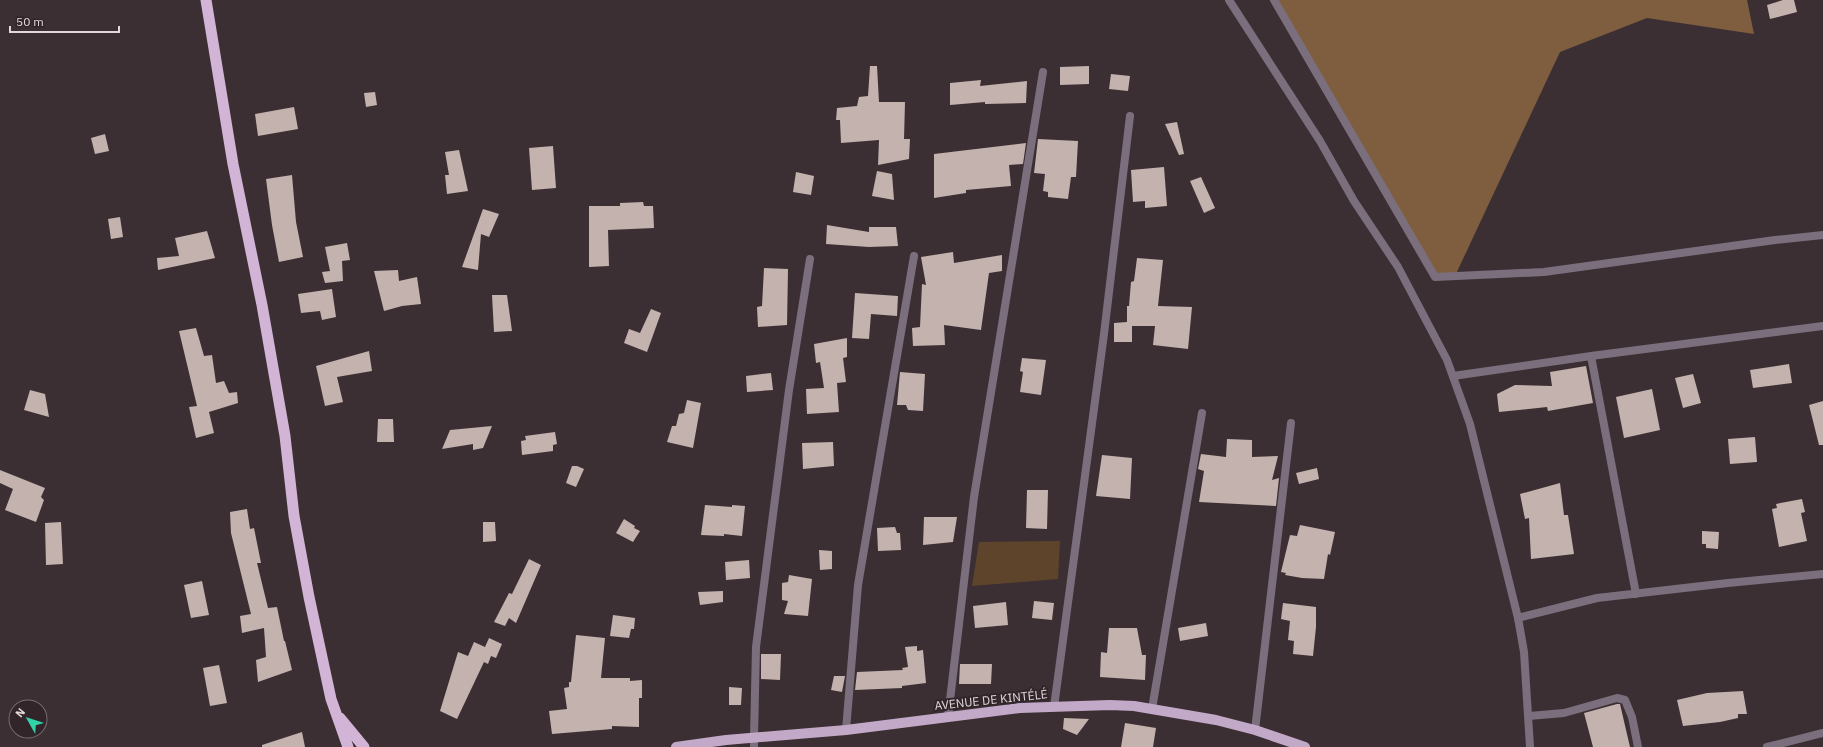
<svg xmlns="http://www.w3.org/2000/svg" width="1823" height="747" viewBox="0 0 1823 747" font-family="'IBM Plex Sans',sans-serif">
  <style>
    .green { fill: #5d442b }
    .forest { fill: #7e5e3f }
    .building { fill: #c4b2af }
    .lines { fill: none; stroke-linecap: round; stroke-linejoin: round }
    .service { stroke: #7b6f7e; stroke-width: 8 }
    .minor { stroke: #7b6f7e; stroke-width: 8 }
    .tertiary { stroke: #7b6f7e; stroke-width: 8 }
    .primary { stroke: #c3a9c8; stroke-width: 10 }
    .trunk { stroke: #d2b4d6; stroke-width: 11 }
    .labels { text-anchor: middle; stroke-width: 4; stroke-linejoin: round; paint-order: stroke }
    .street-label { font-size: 12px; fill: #e2d9dc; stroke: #322529 }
  </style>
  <rect width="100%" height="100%" fill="#3c2f33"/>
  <path class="green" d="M 1060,541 L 1058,579 L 972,586 L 979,542 Z"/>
  <path class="forest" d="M 1270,0 L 1747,0 L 1754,34 L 1647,18 L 1560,52 L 1455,276 L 1435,277 Z"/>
  <path class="building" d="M 1783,0 L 1794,0 L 1797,12 L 1770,19 L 1767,5 Z
    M 870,66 L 877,66 L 879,102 L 905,102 L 904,139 L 910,139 L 909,159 L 878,165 L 879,140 L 841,143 L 840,120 L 836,120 L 837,108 L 857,106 L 859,97 L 868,96 Z
    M 1089,66 L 1089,84 L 1060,85 L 1060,67 Z
    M 1111,74 L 1130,76 L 1128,91 L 1109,89 Z
    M 981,80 L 980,86 L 1027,81 L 1026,103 L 985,104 L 985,102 L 950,105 L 950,83 Z
    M 375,92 L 377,105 L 366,107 L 364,93 Z
    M 294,107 L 298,129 L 258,136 L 255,114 Z
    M 1177,122 L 1184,154 L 1179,155 L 1165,124 Z
    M 105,134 L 109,151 L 95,154 L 91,138 Z
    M 1038,139 L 1078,141 L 1076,177 L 1071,177 L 1068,199 L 1048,197 L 1048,192 L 1043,191 L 1045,174 L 1034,173 Z
    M 1026,143 L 1023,164 L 1009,165 L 1011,186 L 966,190 L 966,193 L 934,198 L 934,154 Z
    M 553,146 L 556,188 L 532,190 L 529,148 Z
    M 459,150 L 468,191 L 447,194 L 445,175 L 449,175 L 445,152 Z
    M 1164,167 L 1167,206 L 1145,208 L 1145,201 L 1133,202 L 1131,170 Z
    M 877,171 L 892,174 L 894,200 L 872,196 Z
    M 796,172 L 814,176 L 811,195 L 793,192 Z
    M 292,175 L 296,222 L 303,257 L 279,262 L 272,225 L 266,179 Z
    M 1201,177 L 1215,208 L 1204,213 L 1190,181 Z
    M 643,202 L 644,206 L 653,206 L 654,228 L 608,230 L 609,266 L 589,267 L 589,206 L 620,206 L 620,203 Z
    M 483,209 L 499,214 L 489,237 L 481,234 L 478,270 L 462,267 Z
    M 120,217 L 123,237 L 111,239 L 108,219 Z
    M 827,225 L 869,232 L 869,227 L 896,227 L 898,246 L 869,247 L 826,244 Z
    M 207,231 L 215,258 L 158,270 L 157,258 L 179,256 L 175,238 Z
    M 347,243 L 350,260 L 342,261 L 343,281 L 325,283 L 322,272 L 330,271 L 325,247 Z
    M 953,252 L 954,263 L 1002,255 L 1002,271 L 989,273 L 981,330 L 944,325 L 945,345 L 913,346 L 912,328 L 920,327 L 922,284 L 926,285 L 921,257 Z
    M 1137,258 L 1163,260 L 1158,306 L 1192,307 L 1188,349 L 1153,345 L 1155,326 L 1132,326 L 1132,342 L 1114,342 L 1114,323 L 1127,322 L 1127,306 L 1129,306 L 1131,282 L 1134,281 Z
    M 764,268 L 788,269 L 787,325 L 758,327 L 757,307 L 762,306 Z
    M 398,270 L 399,281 L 417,277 L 421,304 L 402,306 L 384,311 L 374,271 Z
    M 332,289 L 336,317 L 322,320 L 320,311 L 301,313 L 298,294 Z
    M 855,293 L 898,296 L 897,316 L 871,314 L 869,339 L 852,338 Z
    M 492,295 L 507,295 L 512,331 L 494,332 Z
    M 651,309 L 661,313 L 647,352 L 624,343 L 629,329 L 640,333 Z
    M 196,328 L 204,356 L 212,355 L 216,383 L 224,381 L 229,393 L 237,392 L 238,403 L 209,412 L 214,433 L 196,438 L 189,407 L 197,406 L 179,331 Z
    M 847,338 L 847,357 L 843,358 L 846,382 L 837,383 L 839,412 L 807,414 L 806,389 L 824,388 L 820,362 L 816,363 L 814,344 Z
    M 369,351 L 372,371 L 337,377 L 343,402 L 325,406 L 316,366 Z
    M 1022,358 L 1046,360 L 1041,395 L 1020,392 L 1023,372 L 1020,371 Z
    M 1789,364 L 1792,383 L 1753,388 L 1750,370 Z
    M 1586,366 L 1593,403 L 1548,411 L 1547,407 L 1499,412 L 1497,394 L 1515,385 L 1552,386 L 1550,372 Z
    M 900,372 L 925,374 L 923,411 L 908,410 L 906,405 L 897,405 Z
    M 771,373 L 773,390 L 747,392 L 746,376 Z
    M 1693,374 L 1701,403 L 1683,408 L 1675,378 Z
    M 1652,389 L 1660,430 L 1624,438 L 1616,397 Z
    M 30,390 L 45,394 L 49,417 L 24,410 Z
    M 687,400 L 701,403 L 693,448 L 667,442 L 672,426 L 676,426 L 679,414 L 684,413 Z
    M 1823,401 L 1823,445 L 1819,445 L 1809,405 Z
    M 378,419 L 393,419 L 394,442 L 377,442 Z
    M 492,426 L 483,448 L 473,450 L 473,444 L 442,449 L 450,430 Z
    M 555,432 L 557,444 L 553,445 L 553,451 L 522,455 L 521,441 L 526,440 L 525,436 Z
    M 1755,437 L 1757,462 L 1730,464 L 1728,439 Z
    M 1227,439 L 1252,440 L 1252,457 L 1278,456 L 1272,480 L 1279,478 L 1276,506 L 1199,502 L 1204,471 L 1198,469 L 1201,454 L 1226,457 Z
    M 833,442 L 834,466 L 803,469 L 802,443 Z
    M 1102,455 L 1132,458 L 1130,499 L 1096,496 Z
    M 572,466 L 577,466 L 584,469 L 576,487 L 566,483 Z
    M 1317,468 L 1319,479 L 1299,484 L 1296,473 Z
    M 0,470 L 45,488 L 41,497 L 44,500 L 36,522 L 5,510 L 13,489 L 0,483 Z
    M 1560,483 L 1564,515 L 1568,515 L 1574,554 L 1531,559 L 1529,518 L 1525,519 L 1520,494 Z
    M 1027,490 L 1048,490 L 1047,529 L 1026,528 Z
    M 1802,499 L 1805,512 L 1801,513 L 1807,541 L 1779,547 L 1772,509 L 1777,508 L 1776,504 Z
    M 705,505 L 732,507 L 732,505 L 745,506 L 742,536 L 724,534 L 724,536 L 701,535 Z
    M 247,509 L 250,529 L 254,528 L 261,563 L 257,563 L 268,608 L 277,607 L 284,641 L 285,641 L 292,670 L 258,682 L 256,660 L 266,657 L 264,628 L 242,633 L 240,616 L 251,614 L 231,533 L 230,512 Z
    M 924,517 L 957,517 L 953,542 L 923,545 Z
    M 624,519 L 635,526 L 634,528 L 640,531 L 633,542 L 616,533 Z
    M 61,522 L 63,564 L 46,565 L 45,523 Z
    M 483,522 L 495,522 L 496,541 L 483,542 Z
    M 1300,525 L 1335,532 L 1330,555 L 1328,554 L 1324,579 L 1302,578 L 1285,575 L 1286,573 L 1281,572 L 1290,535 L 1297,536 Z
    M 895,527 L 897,533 L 900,533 L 901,550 L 878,551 L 877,528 Z
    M 1702,531 L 1719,532 L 1718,549 L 1706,548 L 1706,544 L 1702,544 Z
    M 819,550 L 832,551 L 832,569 L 820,570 Z
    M 529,559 L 541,565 L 516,623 L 509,618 L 505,626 L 494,622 L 509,593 L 512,594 Z
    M 749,560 L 750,578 L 726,580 L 725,562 Z
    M 789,575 L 812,579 L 808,616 L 784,614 L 788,601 L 782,600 L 782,583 L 788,582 Z
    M 202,581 L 209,615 L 191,618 L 184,585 Z
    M 723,591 L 723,602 L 700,605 L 698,592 Z
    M 1034,601 L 1054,603 L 1052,620 L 1032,618 Z
    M 1006,602 L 1008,625 L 975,628 L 973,606 Z
    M 1283,603 L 1316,607 L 1316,627 L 1313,656 L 1293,654 L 1294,641 L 1288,640 L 1290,621 L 1281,619 Z
    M 613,615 L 635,618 L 634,629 L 631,629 L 629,638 L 610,636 Z
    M 1206,623 L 1208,636 L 1180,641 L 1178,628 Z
    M 1109,628 L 1137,628 L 1142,655 L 1146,655 L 1145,680 L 1100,677 L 1101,652 L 1107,653 Z
    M 576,635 L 605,638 L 601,678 L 630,678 L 630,681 L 642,680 L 642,698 L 639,698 L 639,727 L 612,726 L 612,729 L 552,734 L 549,711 L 567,709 L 564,688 L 569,687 L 569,682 L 571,682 Z
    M 489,638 L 502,644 L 496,658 L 491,656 L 488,664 L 484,662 L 457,719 L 440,711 L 458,652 L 468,656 L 474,642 L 485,647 Z
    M 917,646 L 917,651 L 923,650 L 926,683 L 902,686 L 902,688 L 855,690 L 857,672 L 903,670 L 902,668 L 908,667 L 905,647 Z
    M 761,654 L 781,654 L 780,680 L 761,679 Z
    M 960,664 L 992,664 L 991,684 L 959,684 Z
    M 219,665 L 227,703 L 210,706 L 203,668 Z
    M 834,676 L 845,676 L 842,692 L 831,690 Z
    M 729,687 L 742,688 L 741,705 L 729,705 Z
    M 1743,691 L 1747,714 L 1738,714 L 1738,718 L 1720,722 L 1683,726 L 1677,700 L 1707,693 Z
    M 1617,704 L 1620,704 L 1630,747 L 1593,747 L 1584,713 Z
    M 1064,718 L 1089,719 L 1077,735 L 1063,729 Z
    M 1125,723 L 1156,728 L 1153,747 L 1121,747 Z
    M 302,732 L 305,747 L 262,747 L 262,745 Z"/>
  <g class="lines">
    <path class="service" d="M 1054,707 L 1104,334 L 1130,116
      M 1152,709 L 1202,413
      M 948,717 L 974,497 L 1043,72
      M 846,730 L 858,585 L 914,256
      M 1255,730 L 1291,423
      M 754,738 L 756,647 L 789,390 L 810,259"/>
    <path class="minor" d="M 1274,0 L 1435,277 L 1544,272 L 1775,240 L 1823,235
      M 1591,356 L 1636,594
      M 1453,376 L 1591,356 L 1823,326
      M 1518,618 L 1597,598 L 1728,583 L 1823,574
      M 1529,716 L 1564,713 L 1617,698 L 1625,700 L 1632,717 L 1638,747
      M 754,747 L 754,738
      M 1767,747 L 1823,733"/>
    <path class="tertiary" d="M 1229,0 L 1320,141 L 1354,201 L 1398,267 L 1447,360 L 1470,424 L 1518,618 L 1524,652 L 1530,747"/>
    <path class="primary" d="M 676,747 L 726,740 L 846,730 L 1020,708 L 1110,705 L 1134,706 L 1216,720 L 1255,730 L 1305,747"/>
    <path class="trunk" d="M 206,0 L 233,164 L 262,305 L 285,436 L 294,516 L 309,597 L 331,699 L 348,747
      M 340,718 L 364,747"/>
  </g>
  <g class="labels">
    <g class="street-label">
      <text transform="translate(991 700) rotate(-6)" y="4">AVENUE DE KINTÉLÉ</text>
    </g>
  </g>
  <g transform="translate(28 719) rotate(309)"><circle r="19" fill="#322529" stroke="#786d71"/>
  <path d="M0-3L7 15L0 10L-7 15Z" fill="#31d4a9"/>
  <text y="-6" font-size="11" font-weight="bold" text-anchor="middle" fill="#e2d9dc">N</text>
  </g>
  <path d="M10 26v6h109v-6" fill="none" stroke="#e2d9dc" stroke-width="2"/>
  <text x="16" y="26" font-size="12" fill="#e2d9dc" stroke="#322529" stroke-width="3" paint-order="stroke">50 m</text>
</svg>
